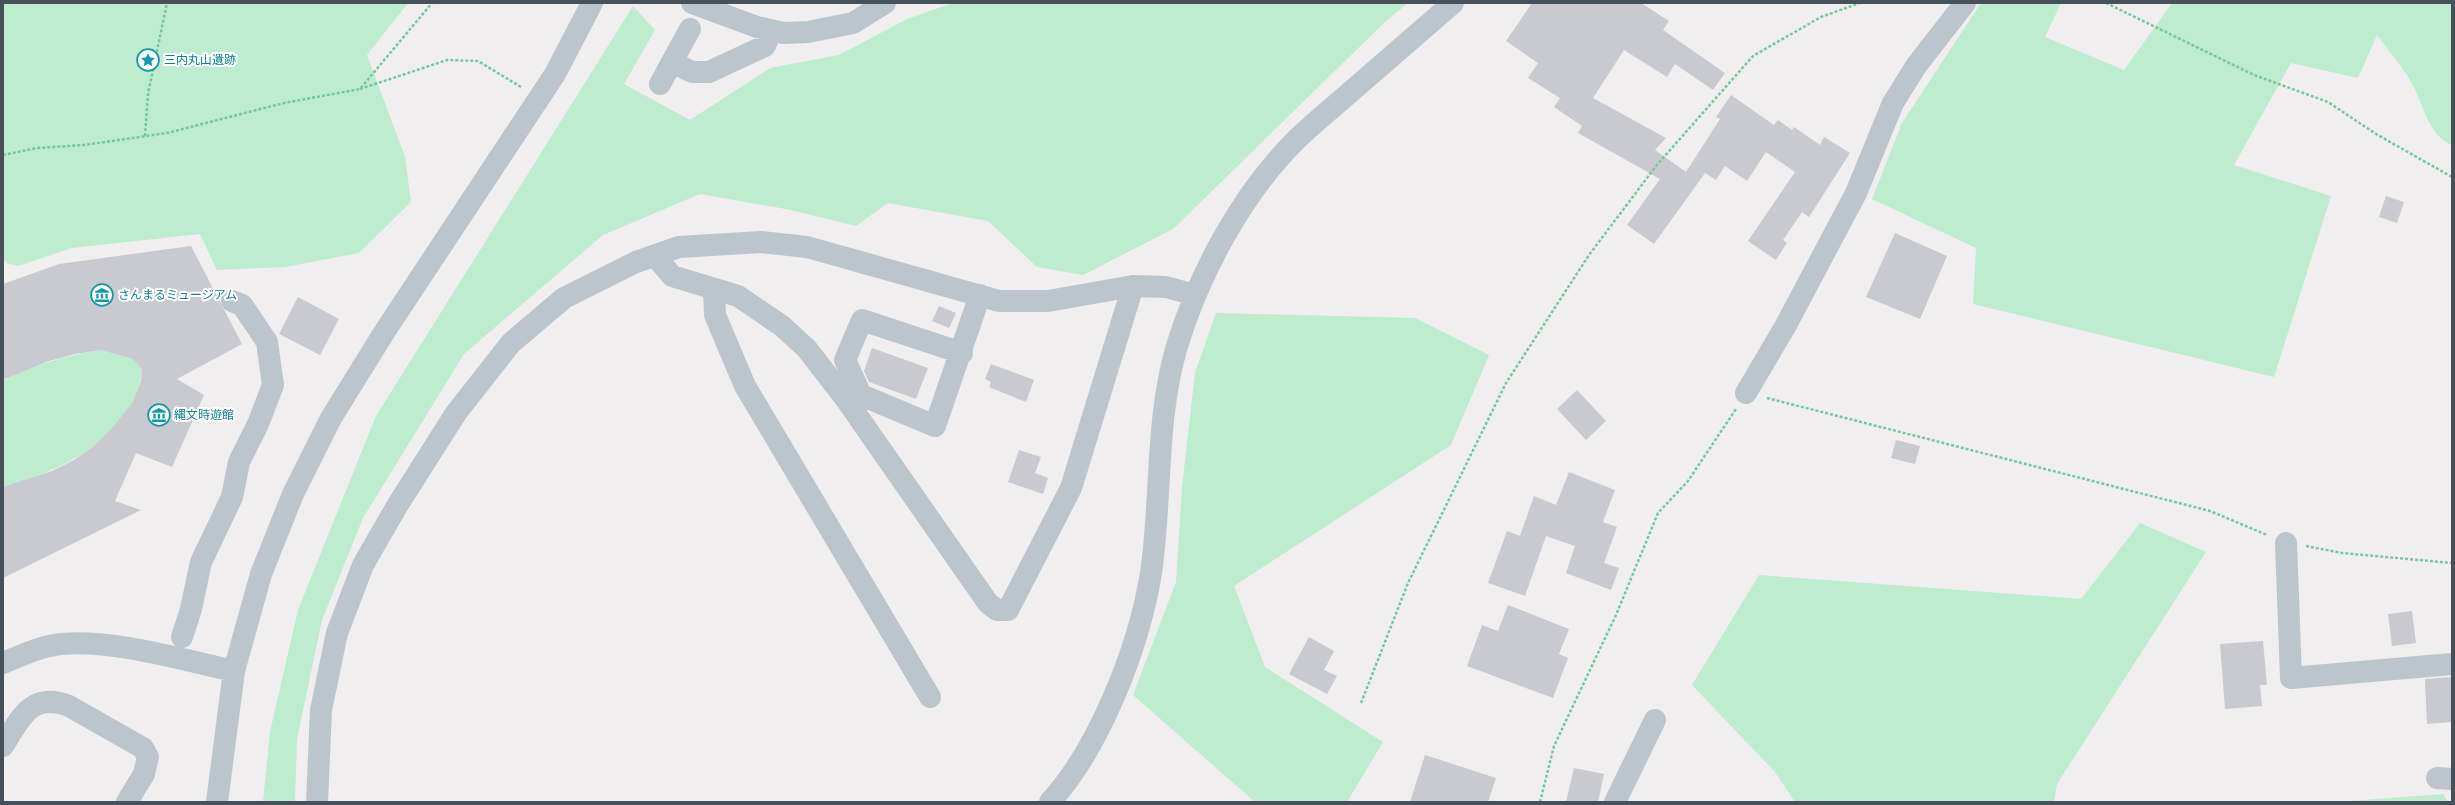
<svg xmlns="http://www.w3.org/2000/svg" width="2455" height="805" viewBox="0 0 2455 805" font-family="'Noto Sans','Noto Sans JP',sans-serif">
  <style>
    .green { fill: #beeccf }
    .building { fill: #c8cad0 }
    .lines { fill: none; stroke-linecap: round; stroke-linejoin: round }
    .path { stroke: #79c79f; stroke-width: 2.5; stroke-dasharray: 3 2; stroke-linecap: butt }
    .minor { stroke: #bdc5cc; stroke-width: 22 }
    .labels { text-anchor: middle; stroke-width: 4; stroke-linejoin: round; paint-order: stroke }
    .culture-label { font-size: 12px; fill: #0d838f; stroke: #fff; text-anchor: start }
  </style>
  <rect width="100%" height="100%" fill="#f0eeee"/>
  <path class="green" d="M 3,3 L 408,3 L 367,55 L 405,157 L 411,202 L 359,253 L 285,267 L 217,270 L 200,234 L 72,248 L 18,266 L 7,263 L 3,259 Z
    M 953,3 L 1408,3 L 1386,21 L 1173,229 L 1083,275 L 1037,267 L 988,221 L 888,203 L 856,226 L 786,209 L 700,194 L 603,235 L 464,354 L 363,518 L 322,620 L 297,739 L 295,802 L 263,802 L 270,732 L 298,610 L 376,416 L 633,6 L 655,30 L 624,84 L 690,120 L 770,68 L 839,55 L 907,19 Z
    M 1981,3 L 2061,3 L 2045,37 L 2124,70 L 2172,3 L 2452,3 L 2452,145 C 2428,136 2423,102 2411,82 C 2402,66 2388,50 2377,35 L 2358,78 L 2291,63 L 2234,165 L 2331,196 L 2274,377 L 1973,304 L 1976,248 L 1872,199 L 1902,123 Z
    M 1216,313 L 1415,318 L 1489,355 L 1451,445 L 1234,586 L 1265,667 L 1383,742 L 1347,802 L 1255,802 L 1133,695 L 1176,582 L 1182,487 L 1195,373 Z
    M 101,350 L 133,359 L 142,369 C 137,437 60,471 3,487 L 3,381 C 34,365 67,355 101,350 Z
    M 2140,523 L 2206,552 L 2057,784 L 2054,802 L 1795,802 L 1775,772 L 1692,685 L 1759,575 L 2081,599 Z
    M 2443,794 L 2448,802 L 2336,802 Z"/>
  <path class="building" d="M 1532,3 L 1641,3 L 1669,21 L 1663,30 L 1725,73 L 1713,90 L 1675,64 L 1667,77 L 1624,50 L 1593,98 L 1666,138 L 1655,150 L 1686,172 L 1720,119 L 1716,117 L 1731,95 L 1774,125 L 1778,120 L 1792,130 L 1794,127 L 1820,145 L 1824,137 L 1850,153 L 1809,217 L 1802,212 L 1783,240 L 1787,243 L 1776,260 L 1748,241 L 1795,172 L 1766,152 L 1747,181 L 1725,166 L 1716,180 L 1705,173 L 1654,244 L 1627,225 L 1660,179 L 1578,133 L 1582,126 L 1554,107 L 1560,98 L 1528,78 L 1538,63 L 1506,41 Z
    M 2386,196 L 2404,202 L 2397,223 L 2379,217 Z
    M 1895,233 L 1947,256 L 1920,319 L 1866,297 Z
    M 191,246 L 242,344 L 177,379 L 204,395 L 172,467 L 136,453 L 115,501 L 141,510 L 3,578 L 3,487 L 52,471 L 74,460 L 94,446 L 112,428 L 133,402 L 141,381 L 142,369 L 133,359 L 101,350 L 75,354 L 49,361 L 3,380 L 3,284 L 59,264 Z
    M 298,297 L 339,319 L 320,355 L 279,334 Z
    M 939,306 L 956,313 L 949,328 L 932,321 Z
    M 872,348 L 928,368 L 916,399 L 869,382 L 864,371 Z
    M 991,364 L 1034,380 L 1026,402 L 989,387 L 991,382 L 985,379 Z
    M 1577,390 L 1606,421 L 1586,440 L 1557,409 Z
    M 1896,440 L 1920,446 L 1915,464 L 1891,458 Z
    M 1019,450 L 1041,457 L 1035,473 L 1048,478 L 1043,494 L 1008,482 Z
    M 1569,472 L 1615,490 L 1603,522 L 1617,527 L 1604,563 L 1619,568 L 1611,590 L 1566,573 L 1575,546 L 1546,536 L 1525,596 L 1488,583 L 1507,531 L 1520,536 L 1534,496 L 1556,505 Z
    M 1508,605 L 1569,629 L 1559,654 L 1568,658 L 1553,698 L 1467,666 L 1482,625 L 1498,631 Z
    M 2412,611 L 2416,643 L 2392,646 L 2388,614 Z
    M 1309,637 L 1334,651 L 1324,670 L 1337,676 L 1327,694 L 1289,674 Z
    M 2263,641 L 2267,685 L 2260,685 L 2262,706 L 2225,709 L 2220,644 Z
    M 2452,677 L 2452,722 L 2427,724 L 2425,679 Z
    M 1425,755 L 1496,778 L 1488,802 L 1410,802 Z
    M 1574,768 L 1604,774 L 1598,802 L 1566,802 Z"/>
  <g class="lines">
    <path class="path" d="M 2106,3 L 2254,75 L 2328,102 L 2376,134 L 2452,177
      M 360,89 L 447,60 L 478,61 L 521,87
      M 145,136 L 148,94 L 167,3
      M 3,155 L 37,148 L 84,145 L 167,133 L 284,103 L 360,89 L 432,3
      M 1767,398 L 2210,511 L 2267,535
      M 2306,546 L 2342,553 L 2452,563
      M 1361,703 L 1408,583 L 1506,383 L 1589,255 L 1656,166 L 1753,56 L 1821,17 L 1860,3
      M 1540,802 L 1554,746 L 1616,615 L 1658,513 L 1688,481 L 1736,409"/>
    <path class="minor" d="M 692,3 L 757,27 L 783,33 L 808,32 L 853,23 L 885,3
      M 672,62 L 692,72 L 709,72 L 765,46 L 771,30
      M 660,84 L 690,29
      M 655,256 L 672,276 L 738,296 L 782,326 L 807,349 L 845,398 L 988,603 L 997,610 L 1008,610 L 1071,488 L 1133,286
      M 714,289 L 715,315 L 745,386 L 930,697
      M 962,353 L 862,320 L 845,360 L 861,395 L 935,426 L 980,295
      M 1746,393 L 1786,325 L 1856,193 L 1893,103 L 1916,66 L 1965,3
      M 2286,543 L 2291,678 L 2452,664
      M 182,637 L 191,609 L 201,562 L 232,497 L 239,462 L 258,424 L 273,385 L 267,342 L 242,305 L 232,301
      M 3,663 C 22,655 41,646 61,644 C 112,639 183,660 234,671 L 261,574 L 293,494 L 331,418 L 385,331 L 555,74 L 592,3
      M 3,746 C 20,719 31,691 69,706 L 143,748 L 148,757 L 144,774 L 127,802
      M 2437,778 L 2452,779
      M 217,802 L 234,671
      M 317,802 L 321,710 L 337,633 L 363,565 L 397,506 L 456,413 L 511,343 L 564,298 L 636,262 L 679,247 L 761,242 L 807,247 L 999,301 L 1048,301 L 1133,286 L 1166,287 L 1195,295
      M 1050,802 C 1100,747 1139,647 1151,573 C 1162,498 1155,420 1177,346 C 1199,274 1241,195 1295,141 C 1311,125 1330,110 1347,95 C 1383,64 1418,33 1453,3
      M 1615,802 L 1655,720"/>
  </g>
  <defs>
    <g id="sight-ring" transform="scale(1.15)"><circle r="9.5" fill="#fff" stroke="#0f9aa8" stroke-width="1.5"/><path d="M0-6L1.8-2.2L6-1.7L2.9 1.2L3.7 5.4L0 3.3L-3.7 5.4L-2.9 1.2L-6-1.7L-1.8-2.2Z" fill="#0f9aa8"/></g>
    <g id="museum-ring" transform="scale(1.15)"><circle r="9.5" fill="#fff" stroke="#0f9aa8" stroke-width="1.5"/><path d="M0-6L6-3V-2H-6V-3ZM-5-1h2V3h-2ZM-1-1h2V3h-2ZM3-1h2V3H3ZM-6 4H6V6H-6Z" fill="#0f9aa8"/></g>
  </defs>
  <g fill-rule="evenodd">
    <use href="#sight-ring" x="148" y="60"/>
    <use href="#museum-ring" x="102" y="295"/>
    <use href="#museum-ring" x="159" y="415"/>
  </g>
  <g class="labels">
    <g class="culture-label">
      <text x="164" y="64">三内丸山遺跡</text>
      <text x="118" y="299">さんまるミュージアム</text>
      <text x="174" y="419">縄文時遊館</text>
    </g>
  </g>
  <rect width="2455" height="805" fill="none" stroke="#47515a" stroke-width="8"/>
</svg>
